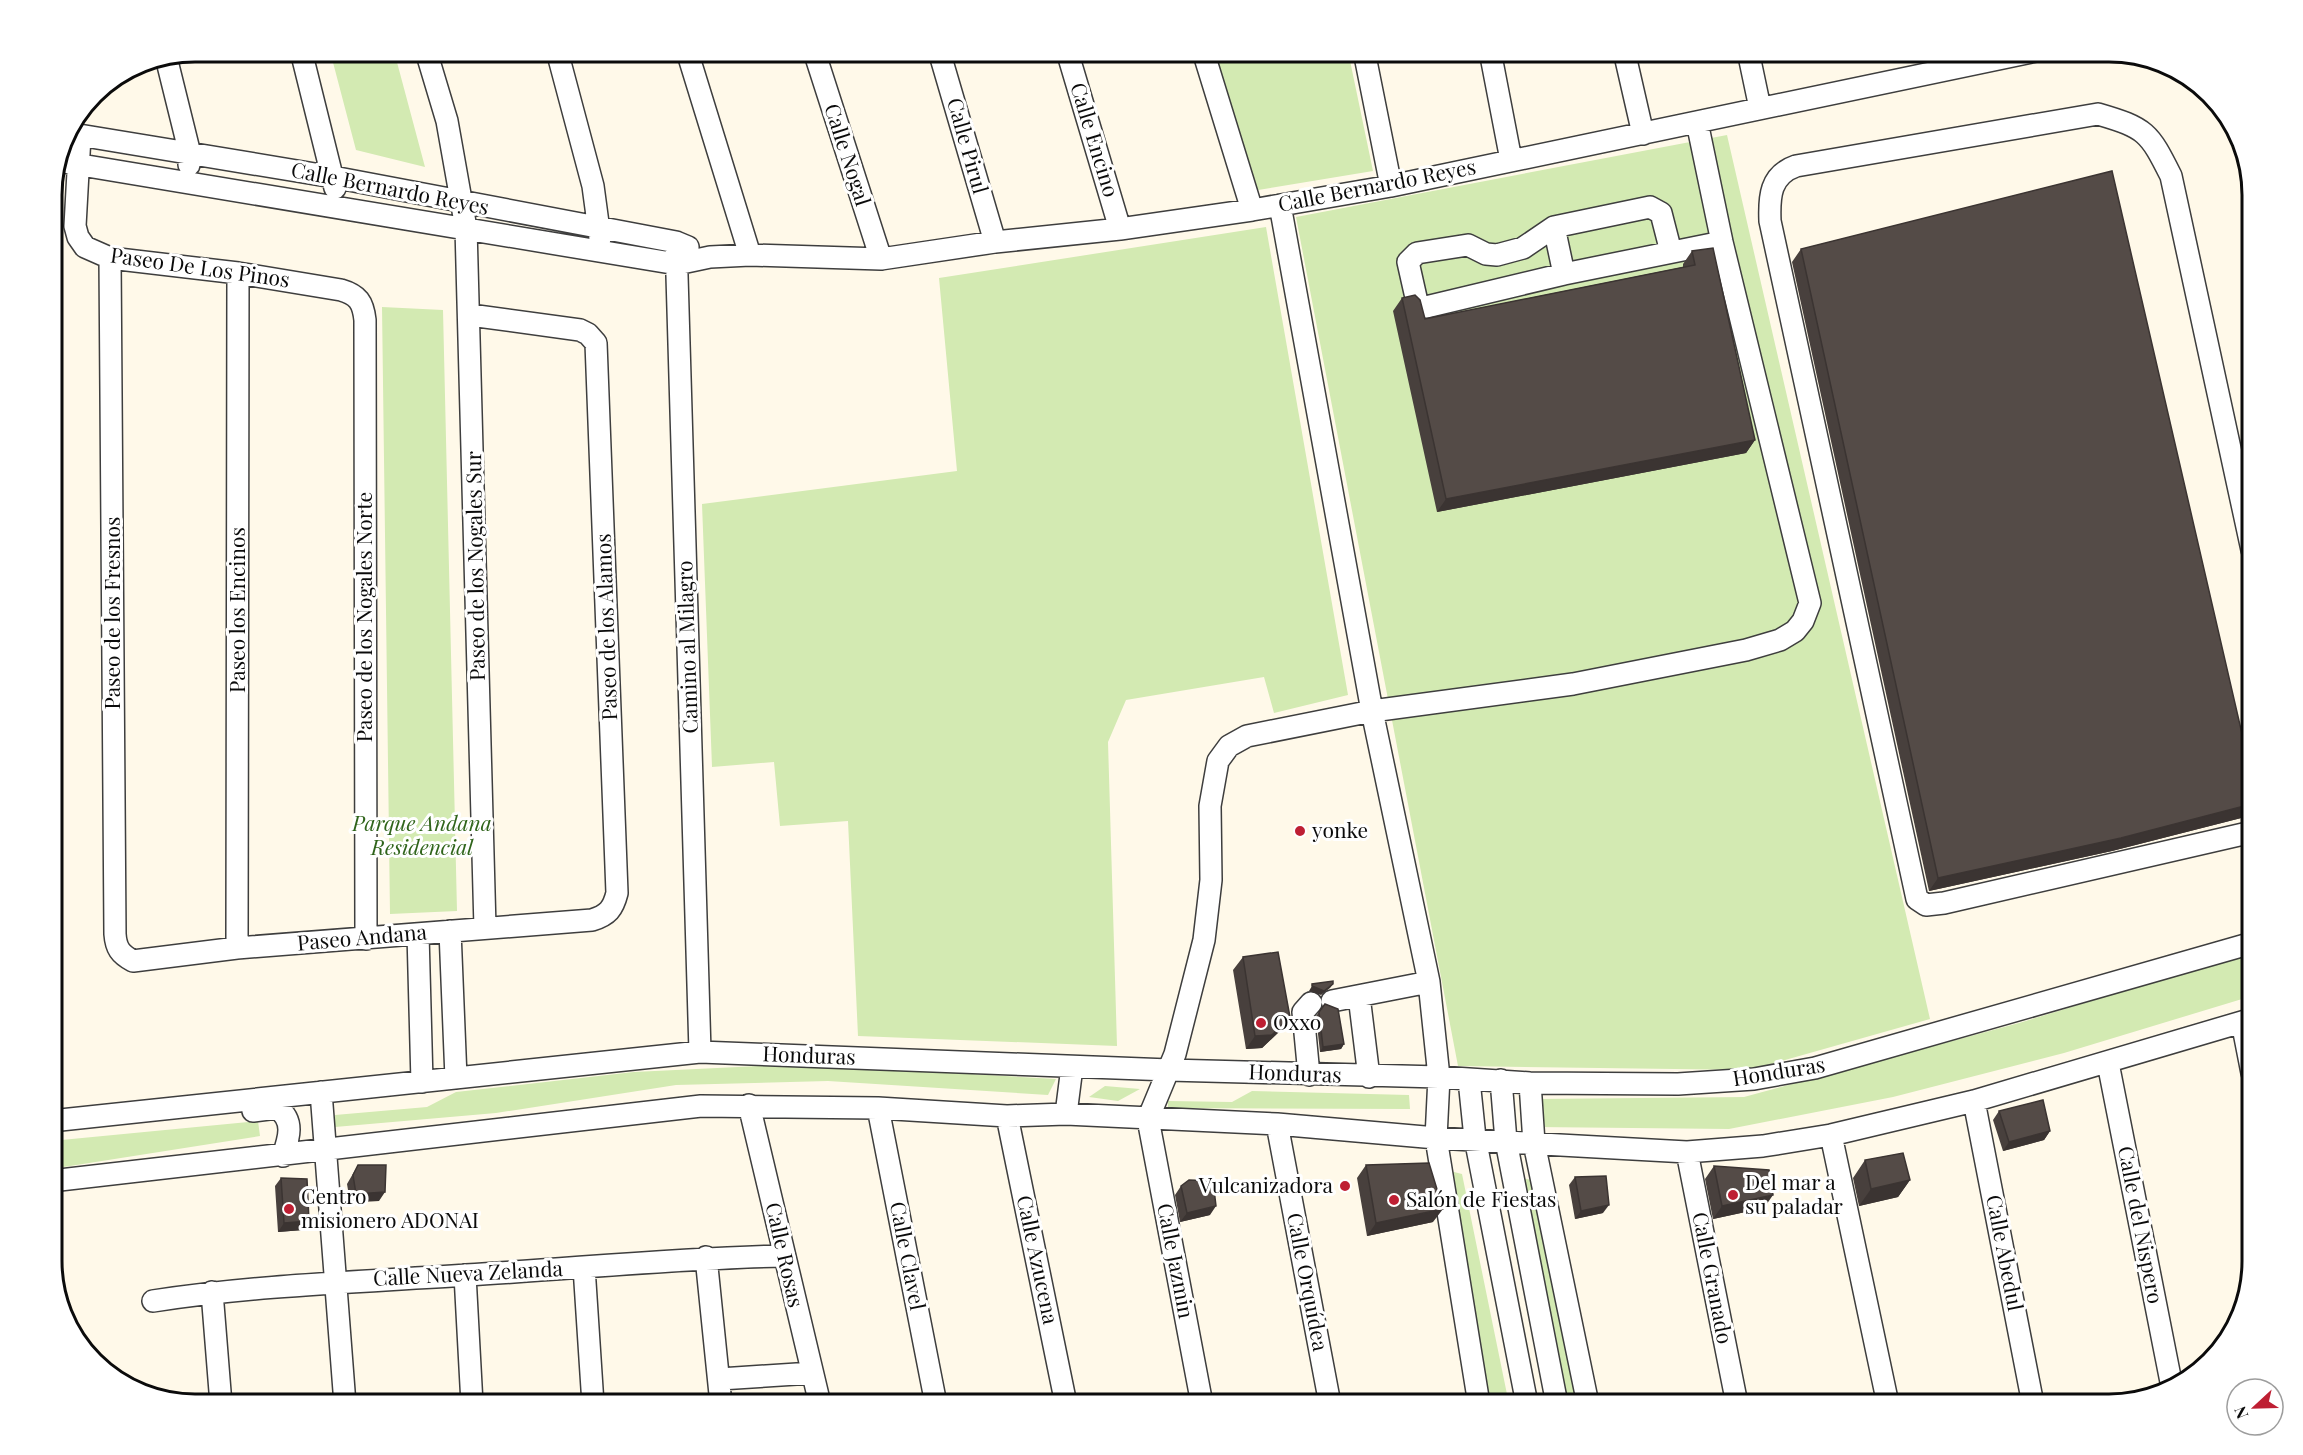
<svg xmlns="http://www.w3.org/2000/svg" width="2303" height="1455" viewBox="0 0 2303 1455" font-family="'Playfair Display',serif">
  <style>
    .green { fill: #d3eab2 }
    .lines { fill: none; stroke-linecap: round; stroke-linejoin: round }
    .minor-casing { stroke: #3e3e3e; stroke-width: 24 }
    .minor { stroke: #fff; stroke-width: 21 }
    .wall { fill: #48403d }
    .shaded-wall { fill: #3b3432 }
    .building { fill: #544b47; stroke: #3b3432; stroke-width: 1.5 }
    .poi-dot { fill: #be1f33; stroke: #fff; stroke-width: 2 }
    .labels { text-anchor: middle; stroke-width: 6; stroke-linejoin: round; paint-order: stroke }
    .street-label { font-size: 21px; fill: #0b0b0b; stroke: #fff }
    .park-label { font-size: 21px; font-style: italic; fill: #2f641a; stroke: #fff }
    .poi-label { font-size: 21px; fill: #0b0b0b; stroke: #fff; text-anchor: start }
    .rim { fill: none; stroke: #0b0b0b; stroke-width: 3 }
  </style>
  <rect width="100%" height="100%" fill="#fff9e9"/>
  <path class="green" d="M 330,51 L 394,51 L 425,167 L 356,150 Z
    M 1208,51 L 1348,51 L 1373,171 L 1252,191 Z
    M 1727,135 L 1930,1019 L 1750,1070 L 1458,1066 L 1296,217 Z
    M 1266,227 L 1348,695 L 1274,713 L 1264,677 L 1126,700 L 1108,742 L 1117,1046 L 858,1036 L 848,821 L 780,826 L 774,762 L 712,767 L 702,504 L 957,471 L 939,278 Z
    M 382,307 L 443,310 L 457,911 L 390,914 Z
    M 2252,952 L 2252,996 L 2064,1053 L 1893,1097 L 1729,1129 L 1536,1127 L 1537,1099 L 1744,1097 L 2019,1023 Z
    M 801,1064 L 1056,1079 L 1048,1095 L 828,1081 L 676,1085 L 496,1113 L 335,1127 L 335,1115 L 427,1107 L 456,1092 L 634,1072 Z
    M 1105,1086 L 1140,1089 L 1118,1101 L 1089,1097 Z
    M 1252,1091 L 1409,1095 L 1410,1109 L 1168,1108 L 1168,1101 L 1232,1102 Z
    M 258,1121 L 260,1136 L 51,1169 L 51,1141 Z
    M 1442,1169 L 1462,1174 L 1509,1404 L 1487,1404 Z
    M 1517,1177 L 1532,1180 L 1578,1404 L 1562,1404 Z"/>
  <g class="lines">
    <g class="minor-casing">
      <path id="minor" d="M 301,51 L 335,188
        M 426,51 L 447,121 L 466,228 L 485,928
        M 557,51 L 593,186 L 600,238
        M 687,51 L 750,255
        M 814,51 L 881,259
        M 939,51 L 995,242
        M 1067,51 L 1120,229
        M 1203,51 L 1252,210
        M 1364,51 L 1391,186
        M 1490,51 L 1511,160
        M 1624,51 L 1643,134
        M 1748,51 L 1760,108
        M 166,57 L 190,154 L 189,165
        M 67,133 L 333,177 L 676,242 L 688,247
        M 80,136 L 75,226 L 78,237 L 85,247 L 110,258 L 238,273 L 341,290 C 358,295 363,302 365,320 L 366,939
        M 57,161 L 677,264 L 710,257 L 750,255 L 881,259 L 995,242 L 1120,229 L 1252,210 L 1391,186 L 2036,51
        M 1280,205 L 1372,711 L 1429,982 L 1439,1077 L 1436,1138 L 1479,1404
        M 1554,227 L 1564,274
        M 676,242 L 700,1052
        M 1671,252 L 1661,213 L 1650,207 L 1554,227 L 1523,248 L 1497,255 L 1486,254 L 1468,245 L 1417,253 L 1408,262 L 1417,302 L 1426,307 L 1564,274 L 1722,242
        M 110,258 L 115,934 C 116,948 120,954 133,961 L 237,948 L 592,920 C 608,915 613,909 617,893 L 596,343 L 588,334 L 580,330 L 470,315
        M 2252,550 L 2171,176 C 2149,132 2146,128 2098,114 L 1796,166 C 1770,175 1769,197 1770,221 L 1917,899 L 1926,905 L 1944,903 L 2252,832
        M 450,931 L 456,1078
        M 418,934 L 422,1082
        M 237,948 L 238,273
        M 1359,996 L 1369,1077
        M 1332,1001 L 1429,982
        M 2242,1022 L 2252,1073
        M 2108,1063 L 2172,1387
        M 1309,1075 L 1303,1012 L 1311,1003
        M 1469,1080 L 1475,1138 L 1527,1404
        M 1501,1080 L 1506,1141 L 1557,1404
        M 1530,1083 L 1534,1143 L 1588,1404
        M 321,1092 L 345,1404
        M 1974,1101 L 2033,1404
        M 749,1105 L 820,1404
        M 878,1108 L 936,1404
        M 253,1111 L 277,1108 C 295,1120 289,1138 283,1156
        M 1066,1114 L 1072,1067
        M 1007,1116 L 1066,1404
        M 51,1121 L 700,1052 L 1169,1070 L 1439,1077 L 1530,1083 L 1678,1084 L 1754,1079 L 1815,1068 L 2252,943
        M 1277,1124 L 1330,1404
        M 1831,1135 L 1888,1404
        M 1687,1152 L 1737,1404
        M 51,1181 L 701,1106 L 878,1108 L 1007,1116 L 1066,1114 L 1277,1124 L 1436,1138 L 1687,1152 L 1763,1146 L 1831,1135 L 1974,1101 L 2252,1019
        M 706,1257 L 721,1404
        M 584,1267 L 593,1404
        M 465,1275 L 472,1404
        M 212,1292 L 221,1404
        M 153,1301 C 257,1285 361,1282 466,1275 C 572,1269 678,1258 784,1256
        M 720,1379 L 812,1373
        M 1202,1404 L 1148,1119 L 1175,1054 L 1204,940 L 1211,880 L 1210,806 L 1218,761 L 1229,746 L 1247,736 L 1372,711 L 1573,684 L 1746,650 L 1780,640 L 1795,631 L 1803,621 L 1810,603 L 1722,242 L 1697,122"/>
    </g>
    <use href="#minor" class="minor"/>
  </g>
  <path class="wall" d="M 1801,249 L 2252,777 L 2252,811 L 2249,816 L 2112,851 L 1929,891 L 1792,262 Z
    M 1692,251 L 1755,440 L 1746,453 L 1437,512 L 1393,311 L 1402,298 L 1425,319 L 1683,267 L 1683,264 Z
    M 1243,957 L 1281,1030 L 1262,1048 L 1246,1049 L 1233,970 Z
    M 1325,1004 L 1344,1044 L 1341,1049 L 1320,1052 L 1316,1016 Z
    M 1999,1111 L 2050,1131 L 2044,1140 L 2003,1151 L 1993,1120 Z
    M 1865,1160 L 1910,1180 L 1898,1197 L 1859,1206 L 1853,1178 Z
    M 358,1165 L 379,1201 L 350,1202 L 347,1184 Z
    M 1366,1165 L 1433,1222 L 1367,1236 L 1357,1178 Z
    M 1714,1166 L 1764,1208 L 1713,1219 L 1705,1179 Z
    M 1575,1177 L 1603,1213 L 1575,1219 L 1569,1185 Z
    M 281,1178 L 309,1221 L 303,1230 L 278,1232 L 275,1186 Z
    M 1181,1186 L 1210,1215 L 1180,1222 L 1175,1195 Z"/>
  <path class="shaded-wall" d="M 1755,440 L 1746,453 L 1437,512 L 1446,499 Z
    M 2252,804 L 2252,811 L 2249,816 L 2112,851 L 1929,891 L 1938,878 Z
    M 1333,984 L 1330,988 L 1321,995 L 1309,991 L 1312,986 Z
    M 1290,1017 L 1281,1030 L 1262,1048 L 1246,1049 L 1255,1036 Z
    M 1344,1044 L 1341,1049 L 1320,1052 L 1323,1047 Z
    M 2050,1131 L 2044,1140 L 2003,1151 L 2009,1142 Z
    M 1910,1180 L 1898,1197 L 1859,1206 L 1871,1189 Z
    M 385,1192 L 379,1201 L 350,1202 L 356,1194 Z
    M 1773,1195 L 1764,1208 L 1713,1219 L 1722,1206 Z
    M 1609,1205 L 1603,1213 L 1575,1219 L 1581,1211 Z
    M 1216,1206 L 1210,1215 L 1180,1222 L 1187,1213 Z
    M 1443,1209 L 1433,1222 L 1367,1236 L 1376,1223 Z
    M 309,1221 L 303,1230 L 278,1232 L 284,1223 Z"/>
  <path class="building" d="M 2112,171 L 2252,777 L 2252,804 L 2121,838 L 1938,878 L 1801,249 Z
    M 1713,248 L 1755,440 L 1446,499 L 1402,298 L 1415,295 L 1420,300 L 1425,319 L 1695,265 L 1692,251 Z
    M 1278,952 L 1290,1017 L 1272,1035 L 1255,1036 L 1243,957 Z
    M 1333,981 L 1333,984 L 1324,991 L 1312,986 L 1312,984 Z
    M 1325,1004 L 1338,1009 L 1344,1044 L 1323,1047 L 1319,1012 Z
    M 2043,1100 L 2050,1131 L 2009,1142 L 1999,1111 Z
    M 1903,1153 L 1910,1180 L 1871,1189 L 1865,1160 Z
    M 1429,1163 L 1443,1209 L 1376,1223 L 1366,1165 Z
    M 358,1165 L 386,1165 L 385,1192 L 356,1194 L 353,1175 Z
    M 1714,1166 L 1769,1170 L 1773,1195 L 1722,1206 Z
    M 1606,1176 L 1609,1205 L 1581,1211 L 1575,1177 Z
    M 281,1178 L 307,1179 L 309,1221 L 284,1223 Z
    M 1189,1180 L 1213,1181 L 1216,1206 L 1187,1213 L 1181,1186 Z"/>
  <g class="poi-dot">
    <circle cx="1300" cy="831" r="6"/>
    <circle cx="1261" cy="1023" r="6"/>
    <circle cx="1345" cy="1186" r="6"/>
    <circle cx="1733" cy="1195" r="6"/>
    <circle cx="1394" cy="1200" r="6"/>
    <circle cx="289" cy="1209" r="6"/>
  </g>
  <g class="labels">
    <g class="street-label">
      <text transform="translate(1094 140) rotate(73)" y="7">Calle Encino</text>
      <text transform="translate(967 146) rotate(74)" y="7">Calle Pirul</text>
      <text transform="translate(847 155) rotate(72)" y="7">Calle Nogal</text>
      <text transform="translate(1377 186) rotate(-11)" y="7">Calle Bernardo Reyes</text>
      <text transform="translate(390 189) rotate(11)" y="7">Calle Bernardo Reyes</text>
      <text transform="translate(200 268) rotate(8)" y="7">Paseo De Los Pinos</text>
      <text transform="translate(476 566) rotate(-91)" y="7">Paseo de los Nogales Sur</text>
      <text transform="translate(238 610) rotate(-90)" y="7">Paseo los Encinos</text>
      <text transform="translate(113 613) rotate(-90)" y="7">Paseo de los Fresnos</text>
      <text transform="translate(365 617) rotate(-90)" y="7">Paseo de los Nogales Norte</text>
      <text transform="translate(607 627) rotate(-92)" y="7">Paseo de los Alamos</text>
      <text transform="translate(688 647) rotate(-92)" y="7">Camino al Milagro</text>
      <text transform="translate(362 938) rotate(-5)" y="7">Paseo Andana</text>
      <text transform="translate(809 1056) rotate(2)" y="7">Honduras</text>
      <text transform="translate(1779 1072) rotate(-9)" y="7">Honduras</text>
      <text transform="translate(1295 1074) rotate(2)" y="7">Honduras</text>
      <text transform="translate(2140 1225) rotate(79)" y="7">Calle del Nispero</text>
      <text transform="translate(2004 1253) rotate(79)" y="7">Calle Abedul</text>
      <text transform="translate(784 1255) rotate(77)" y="7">Calle Rosas</text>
      <text transform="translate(907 1256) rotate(79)" y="7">Calle Clavel</text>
      <text transform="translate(1037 1260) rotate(78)" y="7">Calle Azucena</text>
      <text transform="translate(1175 1261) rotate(79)" y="7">Calle Jazmin</text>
      <text transform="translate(468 1274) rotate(-3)" y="7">Calle Nueva Zelanda</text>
      <text transform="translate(1712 1278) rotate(79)" y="7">Calle Granado</text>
      <text transform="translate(1307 1282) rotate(79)" y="7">Calle Orquídea</text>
    </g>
    <g class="park-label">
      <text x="422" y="831">Parque Andana<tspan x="422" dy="24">Residencial</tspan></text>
    </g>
    <g class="poi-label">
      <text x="1312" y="838">yonke</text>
      <text x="1273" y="1030">Oxxo</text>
      <text x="1745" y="1190">Del mar a<tspan x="1745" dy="24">su paladar</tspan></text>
      <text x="1333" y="1193" text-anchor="end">Vulcanizadora</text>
      <text x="301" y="1204">Centro<tspan x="301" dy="24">misionero ADONAI</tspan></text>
      <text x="1406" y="1207">Salón de Fiestas</text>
    </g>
  </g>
  <path d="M0 0H2303V1455H0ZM195 62H2109A133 133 0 0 1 2242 195V1261A133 133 0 0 1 2109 1394H195A133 133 0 0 1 62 1261V195A133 133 0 0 1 195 62Z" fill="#fff" fill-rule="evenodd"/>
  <path class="rim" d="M195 62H2109A133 133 0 0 1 2242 195V1261A133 133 0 0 1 2109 1394H195A133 133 0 0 1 62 1261V195A133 133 0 0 1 195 62Z"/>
  <g transform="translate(2255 1407) rotate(248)"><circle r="28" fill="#ffffff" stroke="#9d9d9d" stroke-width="1.5"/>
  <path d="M0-4.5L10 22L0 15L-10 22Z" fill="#be1f33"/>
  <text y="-9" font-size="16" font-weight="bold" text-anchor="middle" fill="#0b0b0b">N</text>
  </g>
</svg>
